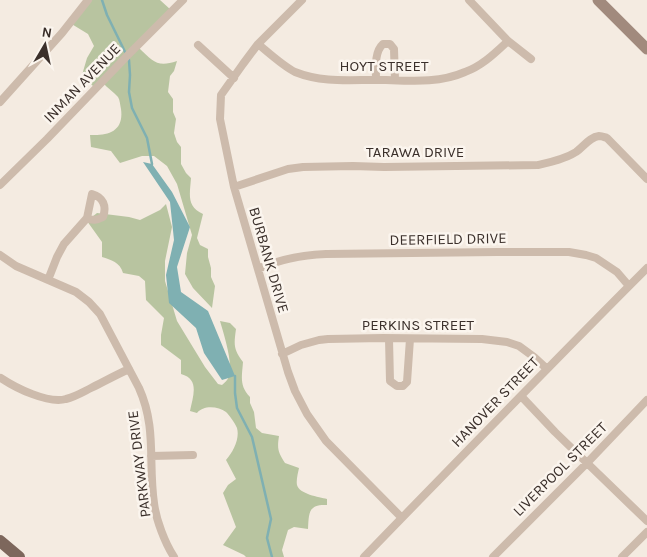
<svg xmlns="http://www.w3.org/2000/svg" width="647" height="557" viewBox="0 0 647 557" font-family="Karla,sans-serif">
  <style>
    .green { fill: #b8c4a0 }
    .water { fill: #7fb0b2 }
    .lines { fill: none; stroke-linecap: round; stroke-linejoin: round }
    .stream { stroke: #7fb0b2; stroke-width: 2.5 }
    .street { stroke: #cdbbac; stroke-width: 8 }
    .secondary { stroke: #a18a7d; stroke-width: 11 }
    .primary { stroke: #7d675c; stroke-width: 12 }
    .labels { text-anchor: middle; stroke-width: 5; stroke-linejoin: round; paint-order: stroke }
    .street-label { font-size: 15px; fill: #3b302b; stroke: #fbf5ee }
  </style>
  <rect width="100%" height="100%" fill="#f4ebe1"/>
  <path class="green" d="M 84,0 L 160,0 L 171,10 L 139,48 C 153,61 157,68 177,61 L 174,71 L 170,76 L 168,92 L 173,99 L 173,112 L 176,119 L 174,133 L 177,142 L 181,147 L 181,164 L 186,173 L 191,178 C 190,194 186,206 203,214 L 197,238 L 200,245 L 208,249 L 208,257 L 211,268 L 211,277 L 215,286 L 212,308 L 193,288 L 185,274 L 187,253 L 192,235 L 177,184 L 167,166 L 154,156 L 142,156 L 120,163 L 111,151 L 91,147 L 90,135 C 109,136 124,131 121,109 C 120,105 120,100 118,97 C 114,92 107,88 103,83 L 95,88 L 90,83 L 91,81 L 82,75 L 87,58 L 94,46 L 88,34 L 70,23 Z
    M 166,204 L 172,227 L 165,261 L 165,281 L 177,321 L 205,367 L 218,384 L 222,385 C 225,382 228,380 229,376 C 233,362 224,335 220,321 L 230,323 L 236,329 C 234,344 233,349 243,362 C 242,376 239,386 250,397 L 250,403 L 254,412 L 256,428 L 262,433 L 279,436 C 277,449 278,452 285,463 L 299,468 C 298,473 296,480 297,485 C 299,494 319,497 327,499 L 327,505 C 308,504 309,513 308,529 L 294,527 L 288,530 L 282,550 L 284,557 L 246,557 L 244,555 L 223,545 L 236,527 L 223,493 L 228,485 L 236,479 L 226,460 C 233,452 240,439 237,428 C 235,423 229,415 226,412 C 218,406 203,405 197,413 L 190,411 C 193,396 200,379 181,374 L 181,360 L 161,345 L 161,335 L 164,318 L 146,300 L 145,281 L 139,276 L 123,273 C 120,262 111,260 102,257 L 102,242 L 87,221 L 97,213 L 129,217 L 140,220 L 160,210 Z"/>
  <path class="water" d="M 143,162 L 152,164 L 172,192 L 190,227 L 177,267 L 181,292 L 208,311 L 235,376 L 222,380 L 204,353 L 196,328 L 169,303 L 166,275 L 174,240 L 170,202 Z"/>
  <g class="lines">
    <path class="stream" d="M 102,0 L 107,15 L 129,60 L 130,75 L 129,92 L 132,108 L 147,138 L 152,164
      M 235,376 L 235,393 L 237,408 L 252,437 L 271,519 L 267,538 L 272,557"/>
    <path class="street" d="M 302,0 L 258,44 L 243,64 L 221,95 L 220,119 L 234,187 L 288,372 L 295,391 L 307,414 L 326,441 L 401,517
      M 469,0 L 508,41 L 531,59
      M 258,44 C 269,53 283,66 295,72 C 325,84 355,79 386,80 C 413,81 440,83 465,72 C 482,66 495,53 508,41
      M 198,45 L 234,78
      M 376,80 C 376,69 374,52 383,44 L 390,44 L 394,49 L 395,80
      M 0,102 L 62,33 L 88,0
      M 0,185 L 47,139 L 127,56 L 183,0
      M 234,187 L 288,169 L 303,167 L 353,166 L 384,167 L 538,165 C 551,162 565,159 576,152 C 583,147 590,137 599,136 C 602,136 604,137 607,138 L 647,179
      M 0,255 L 16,266 L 76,292 L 89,302 L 100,314 L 139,388 C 157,428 148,462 154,503 C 156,520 165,543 174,557
      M 258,269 C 280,259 302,255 326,254 L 497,252 L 569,252 L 586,255 L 596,258 L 617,272 L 629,286
      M 48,280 L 57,257 L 64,244 L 87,218 C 93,221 97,220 103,217 C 107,206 103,197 92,194 L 87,218
      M 389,339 L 390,381 L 397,386 L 403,386 L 407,382 L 410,339
      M 282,354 L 301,345 L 319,340 L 328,339 L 383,338 L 482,339 L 507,342 L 519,346 L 534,357 L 546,368
      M 1,378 C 16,388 48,404 66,399 C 75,397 83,392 91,388 C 103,382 116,375 129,369
      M 521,396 L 555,432 L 647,521
      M 151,456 L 193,455
      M 364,557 C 458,460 552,363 647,268
      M 493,557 L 587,463 L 647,400
      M 622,557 L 647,532"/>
    <path class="secondary" d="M 598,0 L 647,49"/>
    <path class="primary" d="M 0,541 L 19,557"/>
  </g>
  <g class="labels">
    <g class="street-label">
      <text x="384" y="71">HOYT STREET</text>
      <text transform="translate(82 83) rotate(-46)" y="5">INMAN AVENUE</text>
      <text x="415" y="157">TARAWA DRIVE</text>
      <text transform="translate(448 239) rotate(-1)" y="5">DEERFIELD DRIVE</text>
      <text transform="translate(269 260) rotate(74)" y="5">BURBANK DRIVE</text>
      <text x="418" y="330">PERKINS STREET</text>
      <text transform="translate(495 402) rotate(-46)" y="5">HANOVER STREET</text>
      <text transform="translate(139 464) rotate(-97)" y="5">PARKWAY DRIVE</text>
      <text transform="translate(560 469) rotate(-45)" y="5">LIVERPOOL STREET</text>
    </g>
  </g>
  <g transform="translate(45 45) rotate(9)" stroke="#fbf5ee" stroke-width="4" paint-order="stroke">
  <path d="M0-4L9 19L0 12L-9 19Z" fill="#3b302b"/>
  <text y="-8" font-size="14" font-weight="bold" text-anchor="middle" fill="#3b302b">N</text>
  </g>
</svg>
